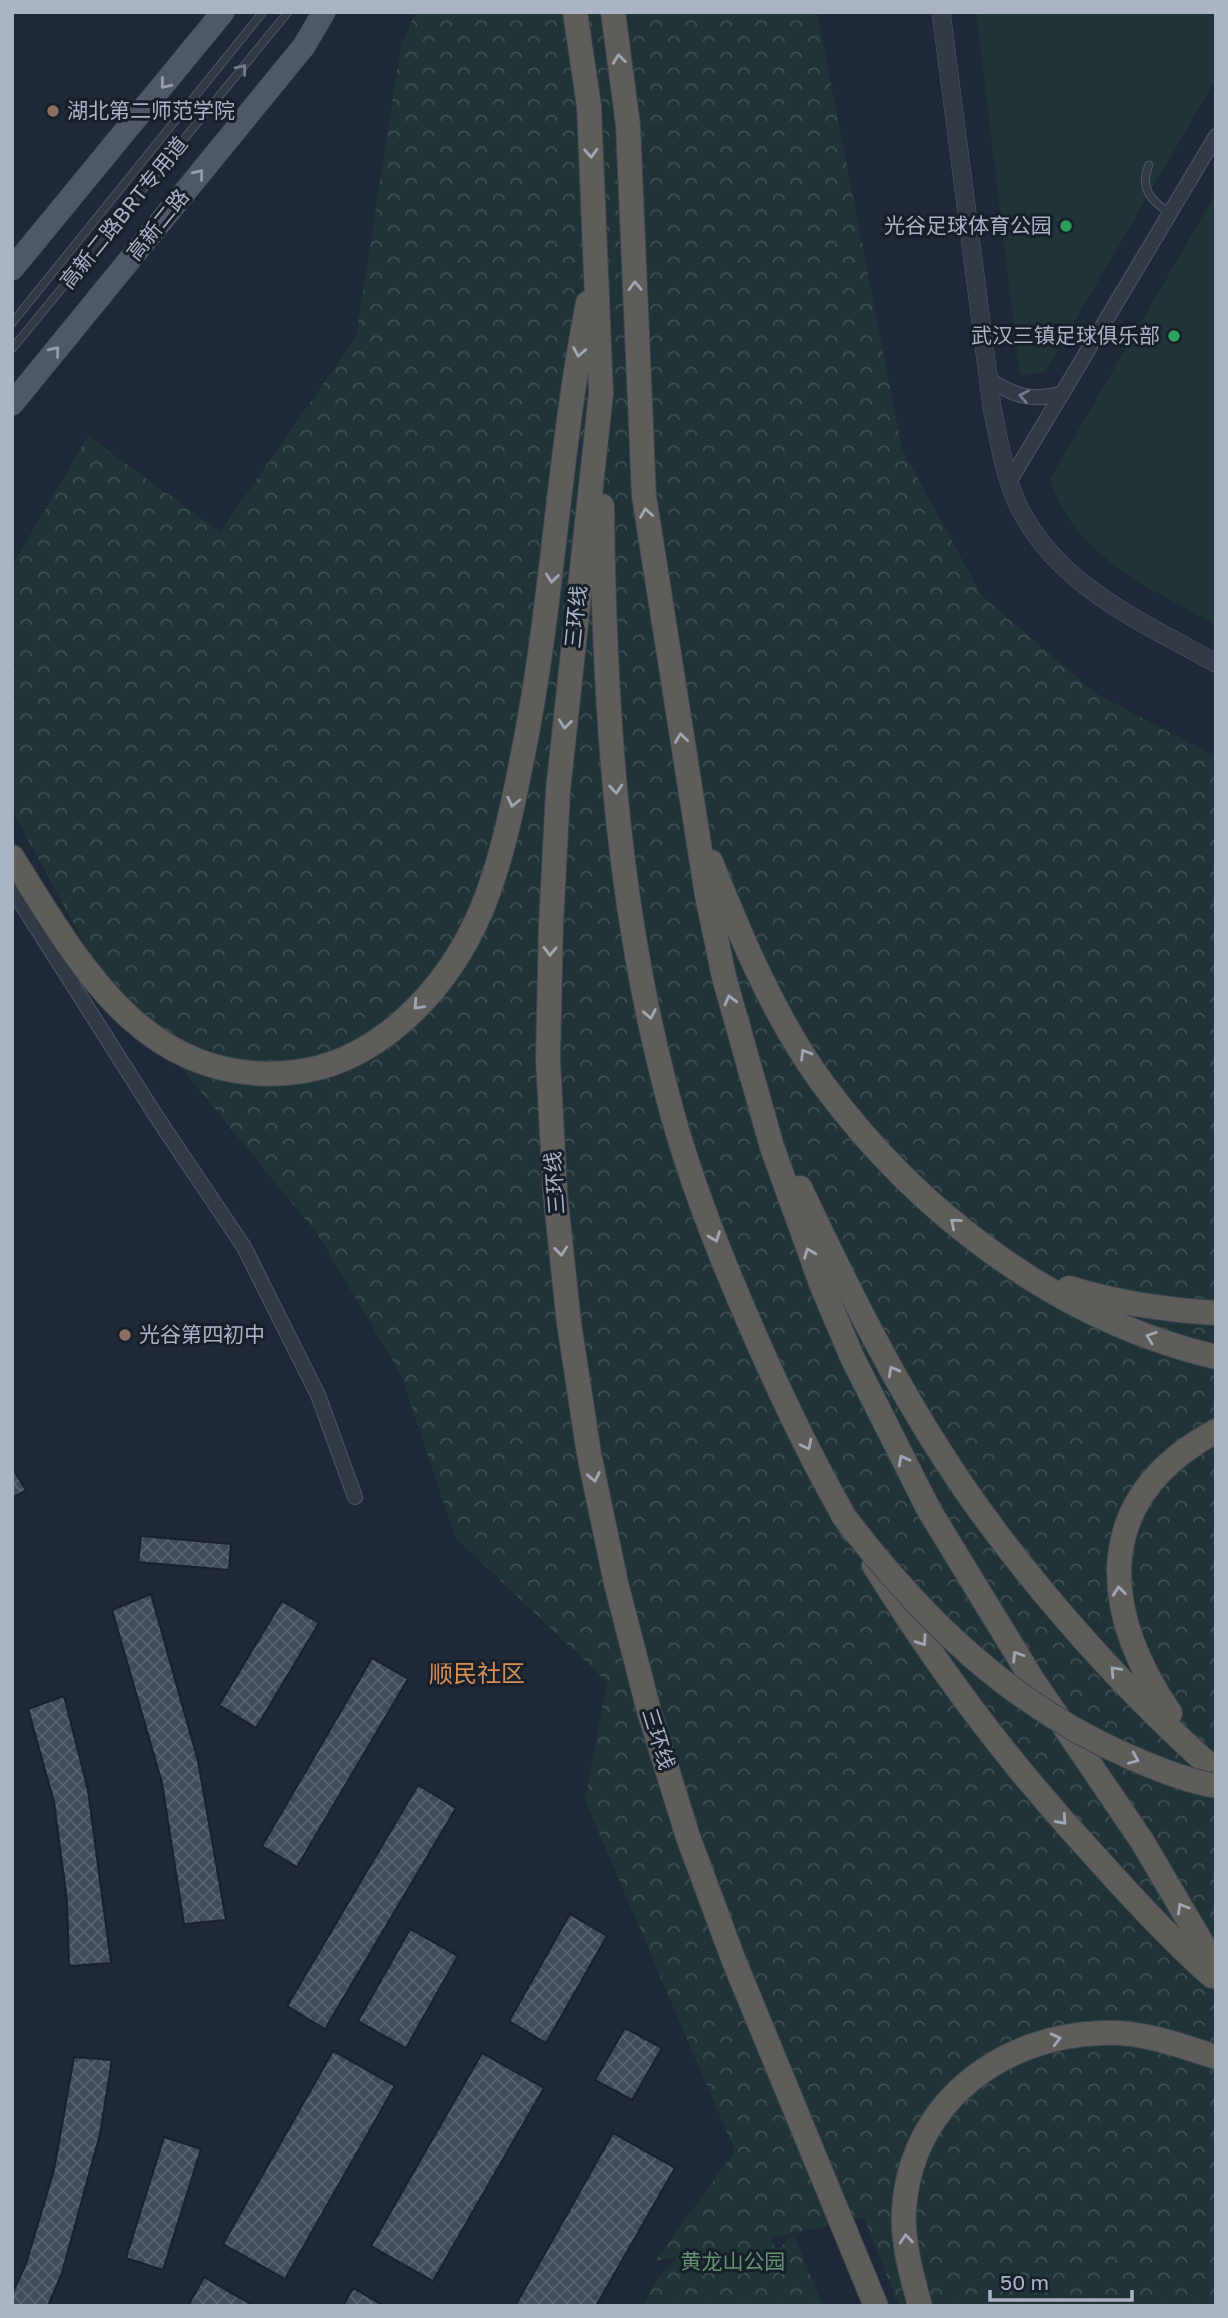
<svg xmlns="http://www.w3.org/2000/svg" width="1228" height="2318" viewBox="0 0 1228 2318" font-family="'Golos Text','Noto Sans SC',sans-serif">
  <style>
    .forest { fill: url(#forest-crowns) }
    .garden { fill: #203437 }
    .building { fill: url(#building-cross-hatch); stroke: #19212d; stroke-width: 2 }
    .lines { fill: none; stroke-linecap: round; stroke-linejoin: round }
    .service-casing { stroke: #4f5765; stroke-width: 9 }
    .minor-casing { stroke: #4f5765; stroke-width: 16 }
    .tertiary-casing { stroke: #4f5765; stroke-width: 19 }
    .primary-casing { stroke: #3b4350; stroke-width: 24 }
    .trunk-casing { stroke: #3c4451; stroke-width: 26 }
    .service { stroke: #313a46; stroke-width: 7 }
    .minor { stroke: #313a46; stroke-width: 14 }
    .tertiary { stroke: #313a46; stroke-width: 18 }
    .primary { stroke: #4f5867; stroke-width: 23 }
    .trunk { stroke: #5e5d5a; stroke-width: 24 }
    .trunk-bridge-casing { stroke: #3c4451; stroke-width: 26; stroke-linecap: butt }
    .trunk-bridge { stroke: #5e5d5a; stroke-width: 24 }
    .oneway { stroke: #9fa7b4 }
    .oneway2 { stroke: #747d8b }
    .oneway3 { stroke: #949dad }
    .education-dot { fill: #8d6e63; stroke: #171f2b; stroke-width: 2.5 }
    .leisure-dot { fill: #2e9e5b; stroke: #171f2b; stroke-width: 2.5 }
    .labels { text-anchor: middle; stroke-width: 6; stroke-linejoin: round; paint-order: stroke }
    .poi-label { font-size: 21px; fill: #abb4c4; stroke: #171f2b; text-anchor: start }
    .street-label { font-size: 21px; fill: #abb4c4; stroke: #171f2b }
    .park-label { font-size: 21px; fill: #63946f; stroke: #171f2b }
    .quarter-label { font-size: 24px; fill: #d69054; stroke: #171f2b }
  </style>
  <defs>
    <pattern id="forest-crowns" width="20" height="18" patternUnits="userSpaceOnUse" patternTransform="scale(1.75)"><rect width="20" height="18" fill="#203437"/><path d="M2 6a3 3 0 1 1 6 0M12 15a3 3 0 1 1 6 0" fill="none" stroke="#3e4f52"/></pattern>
    <pattern id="building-cross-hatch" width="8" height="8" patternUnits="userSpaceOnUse" patternTransform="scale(1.75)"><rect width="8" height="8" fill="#3f4a5b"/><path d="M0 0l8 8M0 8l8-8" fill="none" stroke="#586271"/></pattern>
  </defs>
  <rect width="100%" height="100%" fill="#1e2836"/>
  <path class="forest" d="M 416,12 L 817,12 L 902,449 L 982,596 L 1095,693 L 1216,757 L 1216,2306 L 899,2306 L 864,2218 L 770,2238 L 777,2250 L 794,2235 L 823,2306 L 644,2306 L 654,2283 L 677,2257 L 655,2261 L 735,2151 L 585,1800 L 607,1682 L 455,1537 L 401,1375 L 318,1235 L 94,961 L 12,810 L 12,566 L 88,436 L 220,532 L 356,337 L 401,46 Z"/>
  <path class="garden" d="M 976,12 L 1216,12 L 1216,79 L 1045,372 L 1020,375 Z
    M 1216,193 L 1216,625 C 1150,588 1074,557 1050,479 Z"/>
  <path class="building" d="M 12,1467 L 26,1490 L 12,1498 Z
    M 141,1536 L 231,1544 L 229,1570 L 138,1562 Z
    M 151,1594 L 198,1761 L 226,1920 L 184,1924 L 162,1783 L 112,1610 Z
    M 282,1601 L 319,1623 L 256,1728 L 219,1705 Z
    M 372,1658 L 408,1679 L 297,1867 L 262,1846 Z
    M 64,1696 L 88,1790 L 111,1963 L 69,1966 L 67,1901 L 54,1802 L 28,1709 Z
    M 418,1785 L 456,1808 L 325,2029 L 287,2006 Z
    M 570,1914 L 607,1936 L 546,2043 L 509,2021 Z
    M 410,1929 L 458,1956 L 406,2048 L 358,2021 Z
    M 625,2028 L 662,2048 L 632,2100 L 595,2080 Z
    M 333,2051 L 395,2086 L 285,2279 L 223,2244 Z
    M 482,2053 L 544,2088 L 433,2281 L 371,2246 Z
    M 74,2057 L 112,2060 L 100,2134 L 62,2273 L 48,2306 L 12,2306 L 12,2294 L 26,2264 L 54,2170 Z
    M 613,2133 L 675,2168 L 596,2306 L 515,2306 Z
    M 164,2137 L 201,2149 L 163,2270 L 126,2258 Z
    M 204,2277 L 252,2305 L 251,2306 L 188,2306 Z
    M 353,2288 L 384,2306 L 343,2306 Z"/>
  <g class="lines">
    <g class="service-casing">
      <path id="service" d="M 1149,165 C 1139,188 1151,201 1170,213
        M 12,323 L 263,12
        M 12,349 L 288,12"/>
    </g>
    <g class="minor-casing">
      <path id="minor" d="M 989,379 C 1013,396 1034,402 1063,393
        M 1009,482 L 1216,136
        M 12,889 L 158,1119 L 244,1247 L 318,1395 L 355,1497"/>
    </g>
    <g class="tertiary-casing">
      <path id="tertiary" d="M 941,12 L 992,407 C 999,440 1004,475 1018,505 C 1057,586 1142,622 1216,663"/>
    </g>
    <g class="primary-casing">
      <path id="primary" d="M 12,269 L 223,12
        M 12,404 L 304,46 L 324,12"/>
    </g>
    <g class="trunk-casing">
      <path id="trunk" d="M 575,12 L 589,106 L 601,393 L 558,791 L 551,924 L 548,1059 L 555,1192 L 569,1323 L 589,1454 L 616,1583 L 649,1711 L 688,1837 L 734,1961 L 876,2306
        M 613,12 L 628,125 L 644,496 L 707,895 L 724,977 L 772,1147 L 822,1286 L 852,1357 L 929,1510 L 1032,1679 L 1142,1841 L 1216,1967
        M 602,506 C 604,699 616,894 664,1082 C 687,1176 724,1266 763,1354 C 790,1414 819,1475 853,1531
        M 12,857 C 78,962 143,1084 287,1073 C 377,1066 447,990 481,911 C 501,863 512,810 522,759 C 553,608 558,454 588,303
        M 711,862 C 741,937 775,1019 823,1084 C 918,1213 1058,1320 1216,1357
        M 800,1188 C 841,1274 883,1361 934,1442 C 1004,1555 1115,1683 1216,1771
        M 1069,1288 C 1117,1303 1165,1310 1216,1313
        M 874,1565 C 938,1669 1010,1764 1093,1854 C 1131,1896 1170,1939 1212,1976
        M 1170,1713 C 1099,1608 1092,1498 1216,1431
        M 920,2306 C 912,2276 902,2243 904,2211 C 910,2104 1000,2036 1102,2033 C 1141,2031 1179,2045 1216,2057"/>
    </g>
    <use href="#service" class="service"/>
    <use href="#minor" class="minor"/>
    <use href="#tertiary" class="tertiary"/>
    <use href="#primary" class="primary"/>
    <use href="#trunk" class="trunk"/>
    <g class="trunk-bridge-casing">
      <path id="trunk-bridge" d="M 842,1514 C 920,1617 1010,1705 1130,1757 C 1157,1769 1187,1781 1216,1786"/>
    </g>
    <use href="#trunk-bridge" class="trunk-bridge"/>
  </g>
  <defs><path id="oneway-chevron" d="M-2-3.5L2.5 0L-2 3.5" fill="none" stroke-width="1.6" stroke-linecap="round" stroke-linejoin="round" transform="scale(1.75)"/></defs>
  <g class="oneway">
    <use href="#oneway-chevron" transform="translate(619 59) rotate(-97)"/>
    <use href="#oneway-chevron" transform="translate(591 153) rotate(87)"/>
    <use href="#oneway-chevron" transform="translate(635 286) rotate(-92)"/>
    <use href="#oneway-chevron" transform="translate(579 352) rotate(100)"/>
    <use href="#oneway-chevron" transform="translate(646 513) rotate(-99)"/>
    <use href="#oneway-chevron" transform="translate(552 578) rotate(96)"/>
    <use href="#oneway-chevron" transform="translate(565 724) rotate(96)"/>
    <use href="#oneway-chevron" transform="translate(681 738) rotate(-99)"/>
    <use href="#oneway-chevron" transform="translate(616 789) rotate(85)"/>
    <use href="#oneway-chevron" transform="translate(513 802) rotate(103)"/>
    <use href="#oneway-chevron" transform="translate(550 951) rotate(91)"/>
    <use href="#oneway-chevron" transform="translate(730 1000) rotate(-105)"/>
    <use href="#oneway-chevron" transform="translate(418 1005) rotate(133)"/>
    <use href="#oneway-chevron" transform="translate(650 1014) rotate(79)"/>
    <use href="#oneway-chevron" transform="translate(805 1054) rotate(-121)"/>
    <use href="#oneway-chevron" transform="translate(955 1223) rotate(-140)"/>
    <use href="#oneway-chevron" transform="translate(715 1237) rotate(69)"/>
    <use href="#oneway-chevron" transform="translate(561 1251) rotate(84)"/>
    <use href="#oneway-chevron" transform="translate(809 1253) rotate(-111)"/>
    <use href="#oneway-chevron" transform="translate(1151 1337) rotate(-160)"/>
    <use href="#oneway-chevron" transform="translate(893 1371) rotate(-119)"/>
    <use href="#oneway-chevron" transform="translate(807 1445) rotate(63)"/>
    <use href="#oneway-chevron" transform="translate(903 1460) rotate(-118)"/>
    <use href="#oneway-chevron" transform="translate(594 1477) rotate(78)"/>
    <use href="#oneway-chevron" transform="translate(1119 1591) rotate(-97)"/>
    <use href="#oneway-chevron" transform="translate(922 1641) rotate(55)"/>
    <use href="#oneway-chevron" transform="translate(1017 1656) rotate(-122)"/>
    <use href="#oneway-chevron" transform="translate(1115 1671) rotate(-133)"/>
    <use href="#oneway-chevron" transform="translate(1134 1759) rotate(23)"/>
    <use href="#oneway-chevron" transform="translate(1062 1820) rotate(48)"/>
    <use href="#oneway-chevron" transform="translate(1182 1908) rotate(-120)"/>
    <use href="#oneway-chevron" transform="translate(1056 2039) rotate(-14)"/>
    <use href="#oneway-chevron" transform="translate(906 2239) rotate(-95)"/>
  </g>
  <g class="oneway2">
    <use href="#oneway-chevron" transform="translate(242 69) rotate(-51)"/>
    <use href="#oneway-chevron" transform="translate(1024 396) rotate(-169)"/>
  </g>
  <g class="oneway3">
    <use href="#oneway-chevron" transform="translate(165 84) rotate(129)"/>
    <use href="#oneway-chevron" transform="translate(199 174) rotate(-51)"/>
    <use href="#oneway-chevron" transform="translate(55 351) rotate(-51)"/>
  </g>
  <g class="education-dot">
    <circle cx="53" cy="111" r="7"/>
    <circle cx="125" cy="1335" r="7"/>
  </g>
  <g class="leisure-dot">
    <circle cx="1066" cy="226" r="7"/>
    <circle cx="1174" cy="336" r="7"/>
  </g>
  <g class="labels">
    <g class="poi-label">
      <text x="67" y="118">湖北第二师范学院</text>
      <text x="1052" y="233" text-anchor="end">光谷足球体育公园</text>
      <text x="1160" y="343" text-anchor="end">武汉三镇足球俱乐部</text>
      <text x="139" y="1342">光谷第四初中</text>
    </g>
    <g class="street-label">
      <text transform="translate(124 213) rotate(-51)" y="7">高新二路BRT专用道</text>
      <text transform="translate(158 225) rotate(-51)" y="7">高新二路</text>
      <text transform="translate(576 617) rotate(-84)" y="7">三环线</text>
      <text transform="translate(555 1183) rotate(-94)" y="7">三环线</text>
      <text transform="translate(658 1739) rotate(73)" y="7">三环线</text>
    </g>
    <g class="park-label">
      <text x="733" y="2269">黄龙山公园</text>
    </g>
    <g class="quarter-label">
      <text x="477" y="1682">顺民社区</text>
    </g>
  </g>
  <rect width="1228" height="2318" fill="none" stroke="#abb4c4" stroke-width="28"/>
  <path d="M990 2290v10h142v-10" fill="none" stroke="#abb4c4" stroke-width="3.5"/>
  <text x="1000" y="2290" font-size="21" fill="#abb4c4" stroke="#171f2b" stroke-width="5" paint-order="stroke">50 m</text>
</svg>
